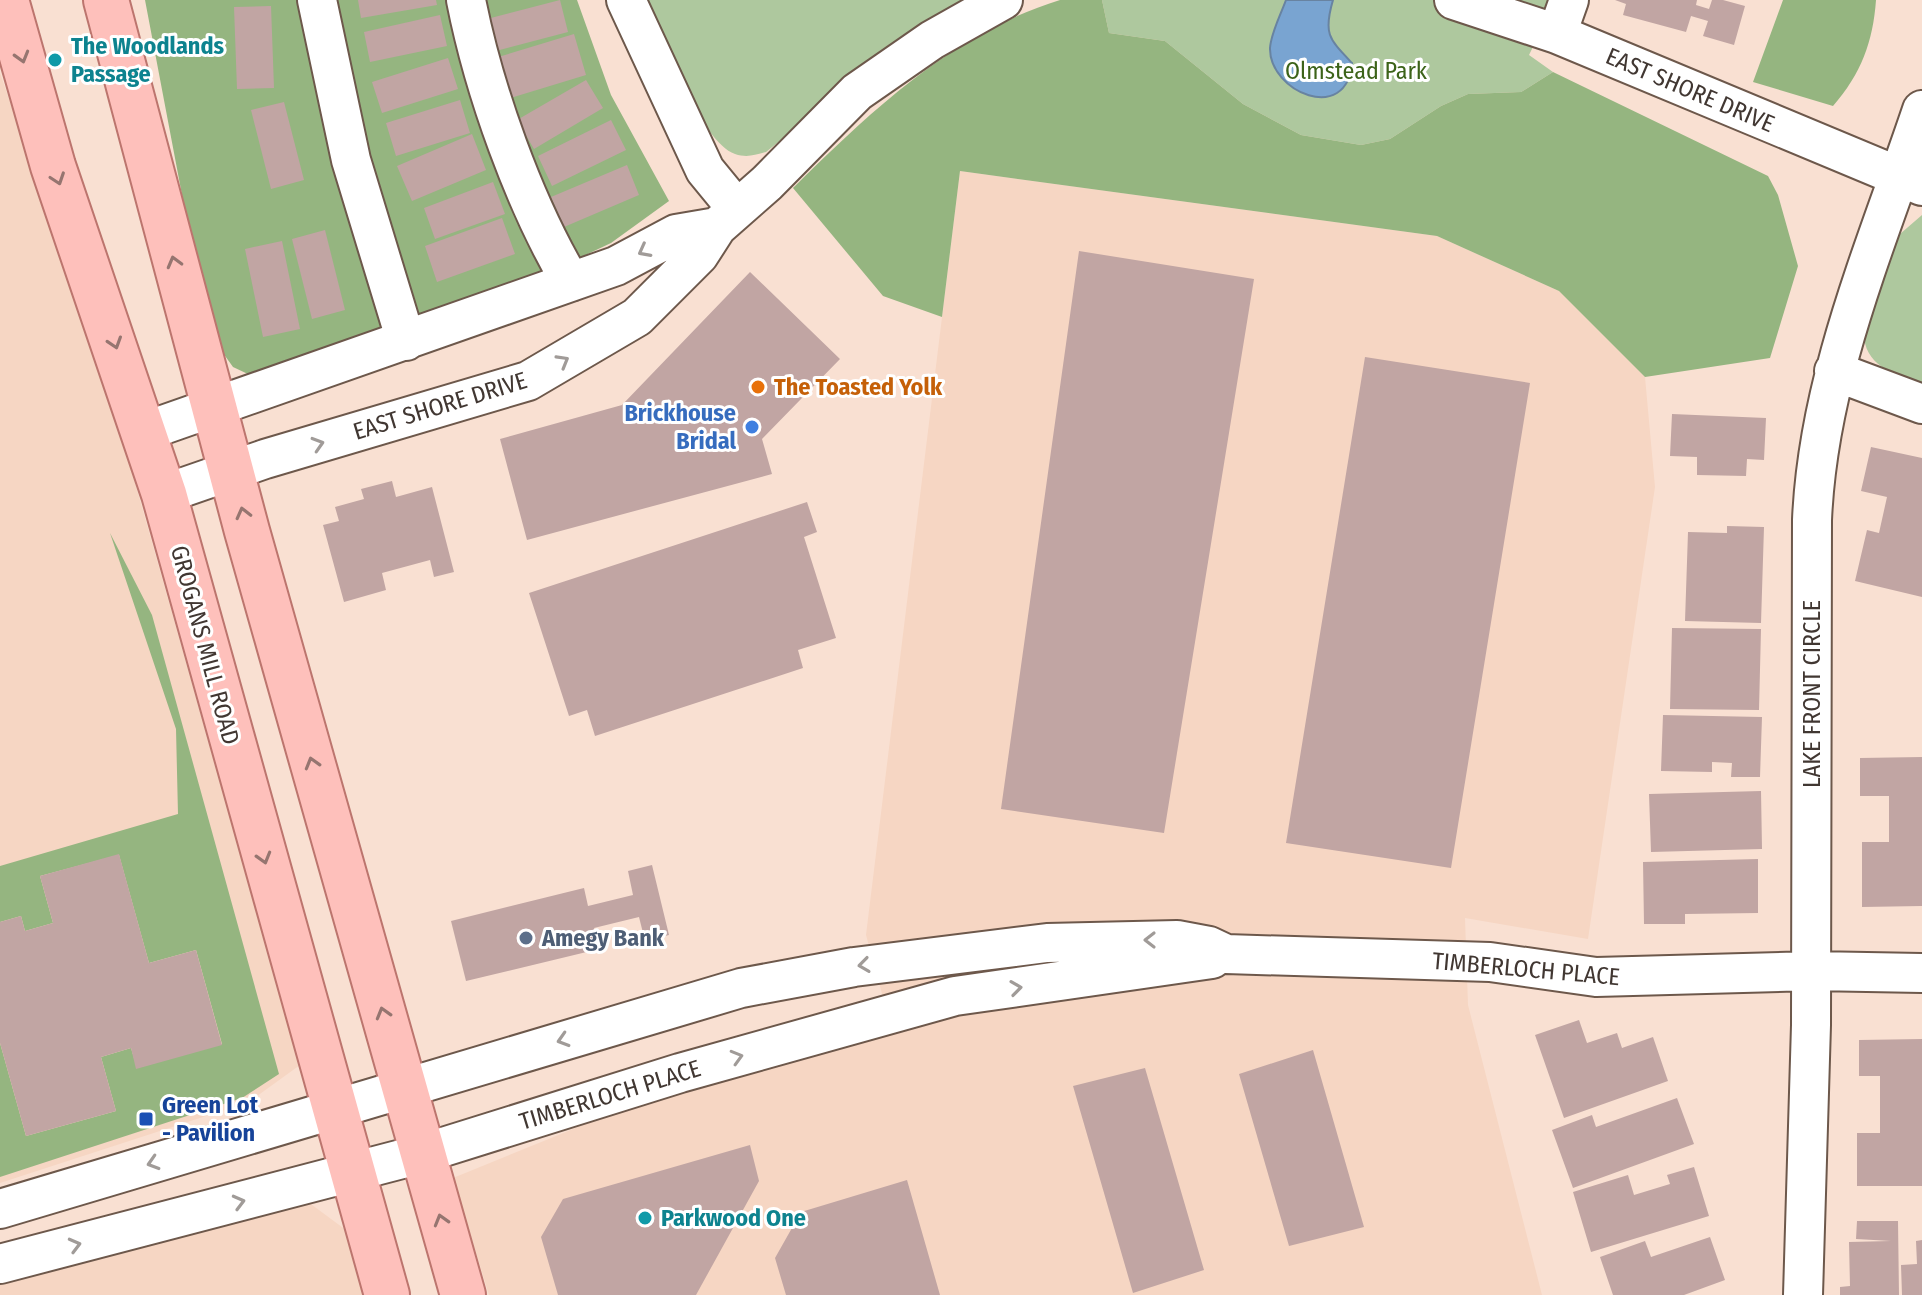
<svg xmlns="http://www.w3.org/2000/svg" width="1922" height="1295" viewBox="0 0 1922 1295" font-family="'Fira Sans Condensed',sans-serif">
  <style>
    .built { fill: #f6d6c3 }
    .green { fill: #aec89e }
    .forest { fill: #95b580 }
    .water { fill: #79a4d1; stroke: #6883a1; stroke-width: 2 }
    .building { fill: #c1a5a3 }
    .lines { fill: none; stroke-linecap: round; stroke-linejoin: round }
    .minor-casing { stroke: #6d584b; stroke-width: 42 }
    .major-casing { stroke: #bc756e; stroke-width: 48 }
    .minor { stroke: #fff; stroke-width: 38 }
    .major { stroke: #fec0bb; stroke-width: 44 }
    .oneway { stroke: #967570 }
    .oneway2 { stroke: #a09b98 }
    .culture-dot { fill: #0f9aa8; stroke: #fff; stroke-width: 3 }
    .food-dot { fill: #e8710a; stroke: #fff; stroke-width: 3 }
    .shop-dot { fill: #3f7fe0; stroke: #fff; stroke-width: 3 }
    .service-dot { fill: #5c6f8a; stroke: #fff; stroke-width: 3 }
    .transit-dot { fill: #1a4fb4; stroke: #fff; stroke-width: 3 }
    .labels { text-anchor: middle; stroke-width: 6; stroke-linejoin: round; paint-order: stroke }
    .culture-label { font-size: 24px; font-weight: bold; fill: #0d838f; stroke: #fff; text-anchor: start }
    .park-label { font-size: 24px; fill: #3c6319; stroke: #fff }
    .street-label { font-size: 24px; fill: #413732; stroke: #fff }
    .food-label { font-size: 24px; font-weight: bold; fill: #c56008; stroke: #fff; text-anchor: start }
    .shop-label { font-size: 24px; font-weight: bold; fill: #366cbe; stroke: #fff; text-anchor: end }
    .service-label { font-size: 24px; font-weight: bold; fill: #4e5e75; stroke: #fff; text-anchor: start }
    .transit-label { font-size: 24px; font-weight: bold; fill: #164399; stroke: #fff; text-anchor: start }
  </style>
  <rect width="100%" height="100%" fill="#f9e0d2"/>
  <path class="built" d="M 0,73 L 106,380 L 300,1065 L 249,1102 L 0,1183 Z
    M 960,171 L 1437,236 L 1559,291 L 1645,377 L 1655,487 L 1588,939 L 1465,918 L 1468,1005 L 1542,1295 L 489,1295 L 453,1178 L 610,1114 L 893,1034 L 866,935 Z
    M 304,1199 L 346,1230 L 364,1295 L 0,1295 L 0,1280 Z"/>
  <path class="green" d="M 642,0 L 974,0 L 874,65 L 766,152 C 755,155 747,158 735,154 C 701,142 658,34 642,0 Z
    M 1102,0 L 1556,0 L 1529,55 L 1553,72 L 1521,92 L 1468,94 L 1441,106 L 1390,139 L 1361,145 L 1301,135 L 1243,104 L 1165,41 L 1109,33 Z
    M 1922,215 L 1922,385 C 1891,373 1861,365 1864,327 L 1900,234 Z"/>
  <path class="forest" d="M 145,0 L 577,0 L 611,95 L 669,201 L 611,243 L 490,300 L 250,375 L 233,367 L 208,332 Z
    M 1060,0 L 1102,0 L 1109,33 L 1165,41 L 1243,104 L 1301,135 L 1361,145 L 1390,139 L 1441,106 L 1468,94 L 1521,92 L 1553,72 L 1768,176 L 1778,195 L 1798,266 L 1770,358 L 1645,377 L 1559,291 L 1437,236 L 960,171 L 942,317 L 883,296 L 793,188 C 871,111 953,33 1060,0 Z
    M 1783,0 L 1876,0 C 1873,42 1861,74 1833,106 L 1753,82 Z
    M 110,533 L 152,615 L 279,1074 L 242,1098 L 0,1177 L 0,1043 L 26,1136 L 116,1111 L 101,1057 L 131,1048 L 137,1068 L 222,1044 L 196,950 L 149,963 L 119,855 L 40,876 L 53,923 L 25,931 L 21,916 L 0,922 L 0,866 L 178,814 L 176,729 Z"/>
  <path class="water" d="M 1286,0 L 1333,0 C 1323,34 1329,39 1352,63 C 1347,125 1269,92 1270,48 C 1271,33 1281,14 1286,0 Z"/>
  <path class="building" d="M 358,0 L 436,0 L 437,5 L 361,18 Z
    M 560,0 L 568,32 L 492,52 L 483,20 Z
    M 1615,0 L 1697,0 L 1696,5 L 1709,9 L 1712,0 L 1723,0 L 1745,6 L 1734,45 L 1703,36 L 1708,21 L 1691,16 L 1686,32 L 1623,15 L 1626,4 Z
    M 271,6 L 274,88 L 237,89 L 234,7 Z
    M 440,15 L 447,46 L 370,62 L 364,32 Z
    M 574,34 L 586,75 L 507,99 L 495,58 Z
    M 448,58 L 458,89 L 382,113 L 372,82 Z
    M 586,80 L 603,108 L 534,149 L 517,120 Z
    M 460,100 L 470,133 L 396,156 L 386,123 Z
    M 284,102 L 304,180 L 271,189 L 251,110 Z
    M 611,120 L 626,150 L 552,186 L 538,156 Z
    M 472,134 L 486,170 L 412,201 L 397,166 Z
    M 627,165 L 639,195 L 564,227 L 551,197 Z
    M 493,182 L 505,214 L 435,239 L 424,208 Z
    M 502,218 L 515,254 L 437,282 L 425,246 Z
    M 325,230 L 345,310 L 312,319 L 292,239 Z
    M 282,241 L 300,329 L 263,337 L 245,249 Z
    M 1079,251 L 1254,279 L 1164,833 L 1001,809 Z
    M 750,272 L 840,359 L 762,439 L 772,474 L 527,540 L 500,439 L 622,405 Z
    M 1365,357 L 1530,383 L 1451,868 L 1286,843 Z
    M 1672,414 L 1766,418 L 1764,460 L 1747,459 L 1746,476 L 1697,475 L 1697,457 L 1670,456 Z
    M 1871,447 L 1922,458 L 1922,597 L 1855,581 L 1867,530 L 1879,533 L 1887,497 L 1861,491 Z
    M 392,481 L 396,497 L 432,487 L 454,572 L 434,577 L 430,560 L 382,573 L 386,590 L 344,602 L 323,525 L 339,521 L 335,507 L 364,499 L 361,489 Z
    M 807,502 L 817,532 L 804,537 L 836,638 L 798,650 L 803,668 L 595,736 L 587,710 L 569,716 L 529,593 Z
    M 1727,526 L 1764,527 L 1761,623 L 1685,621 L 1688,532 L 1727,533 Z
    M 1672,628 L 1761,629 L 1759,710 L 1670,709 Z
    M 1663,715 L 1762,717 L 1760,777 L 1731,777 L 1732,763 L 1712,762 L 1712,772 L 1661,771 Z
    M 1922,757 L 1922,906 L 1862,907 L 1862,842 L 1889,842 L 1889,796 L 1860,796 L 1860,758 Z
    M 1761,791 L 1762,849 L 1651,852 L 1649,794 Z
    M 119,854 L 149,963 L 196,950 L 222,1045 L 136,1069 L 131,1048 L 101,1057 L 116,1111 L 26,1136 L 0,1043 L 0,922 L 21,916 L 25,931 L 53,923 L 40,876 Z
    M 1758,859 L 1758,913 L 1685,914 L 1685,924 L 1644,924 L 1643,862 Z
    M 652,865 L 669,935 L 645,941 L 639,917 L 594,928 L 599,949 L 466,981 L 451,921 L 584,888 L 588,906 L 633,895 L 628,871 Z
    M 1579,1020 L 1587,1043 L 1617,1033 L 1622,1048 L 1653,1037 L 1668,1081 L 1564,1118 L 1535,1035 Z
    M 1922,1039 L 1922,1186 L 1857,1186 L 1857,1133 L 1880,1133 L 1880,1076 L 1859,1076 L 1859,1040 Z
    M 1313,1050 L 1364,1227 L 1289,1246 L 1239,1074 Z
    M 1145,1068 L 1204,1270 L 1133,1293 L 1073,1086 Z
    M 1677,1098 L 1694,1144 L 1573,1188 L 1552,1130 L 1592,1115 L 1596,1127 Z
    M 750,1145 L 759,1181 L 696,1295 L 558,1295 L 541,1237 L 563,1199 Z
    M 1694,1167 L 1709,1216 L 1591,1252 L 1573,1192 L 1628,1175 L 1634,1195 L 1670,1184 L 1667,1175 Z
    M 907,1180 L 940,1295 L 786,1295 L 775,1258 L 801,1212 Z
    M 1857,1221 L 1898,1221 L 1899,1295 L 1840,1295 L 1840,1287 L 1850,1286 L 1849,1242 L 1891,1241 L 1856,1239 Z
    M 1710,1237 L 1725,1280 L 1684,1295 L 1613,1295 L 1600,1257 L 1645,1241 L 1651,1257 Z
    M 1922,1240 L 1922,1295 L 1902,1295 L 1901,1265 L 1917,1264 L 1916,1241 Z"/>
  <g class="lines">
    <g class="minor-casing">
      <path id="minor" d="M 317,0 L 351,160 L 406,341
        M 466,0 C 484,91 524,203 571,282
        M 626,0 L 705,170 L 737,209
        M 1454,0 L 1557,34 L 1922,186
        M 1557,34 L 1569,0
        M 1834,371 L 1922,404
        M 143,432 L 616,266 L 676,234 L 717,227
        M 164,494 L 265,459 L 528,381 L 637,317 L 699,255 L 717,227 L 767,183 L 857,92 L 932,40 L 1003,0
        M 0,1209 L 741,988 L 854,967 L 1047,943 L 1177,940 L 1209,946 L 1226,954 L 1490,962 L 1596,977 L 1812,971 L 1922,973
        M 0,1264 L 421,1154 L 680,1073 L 955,996 L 1212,959
        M 1803,1295 L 1811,1025 L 1812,520 C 1818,377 1877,244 1922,110"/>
    </g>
    <g class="major-casing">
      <path id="major" d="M 6,0 L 53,166 L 164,494 L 387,1295
        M 106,0 L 247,531 L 463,1295"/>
    </g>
    <use href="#minor" class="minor"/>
    <use href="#major" class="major"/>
  </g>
  <defs><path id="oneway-chevron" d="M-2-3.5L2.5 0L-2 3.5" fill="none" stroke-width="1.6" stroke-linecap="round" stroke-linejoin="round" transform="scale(2)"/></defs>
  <g class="oneway">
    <use href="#oneway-chevron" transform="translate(22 57) rotate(74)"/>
    <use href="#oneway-chevron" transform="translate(58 179) rotate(71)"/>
    <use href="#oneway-chevron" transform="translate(174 262) rotate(-105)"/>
    <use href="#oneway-chevron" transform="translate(115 343) rotate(72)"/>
    <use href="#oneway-chevron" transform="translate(243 513) rotate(-104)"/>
    <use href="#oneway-chevron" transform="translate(312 763) rotate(-106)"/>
    <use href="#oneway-chevron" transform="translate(264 858) rotate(74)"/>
    <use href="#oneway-chevron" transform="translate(383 1013) rotate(-106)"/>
    <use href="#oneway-chevron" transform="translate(441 1220) rotate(-106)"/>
  </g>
  <g class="oneway2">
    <use href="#oneway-chevron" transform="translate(644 251) rotate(152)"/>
    <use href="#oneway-chevron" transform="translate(563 361) rotate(-30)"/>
    <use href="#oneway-chevron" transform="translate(318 444) rotate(-17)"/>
    <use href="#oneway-chevron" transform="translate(1150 940) rotate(180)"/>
    <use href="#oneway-chevron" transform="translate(864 965) rotate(172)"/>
    <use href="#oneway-chevron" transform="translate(1016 988) rotate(-8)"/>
    <use href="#oneway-chevron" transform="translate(563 1040) rotate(163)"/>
    <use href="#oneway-chevron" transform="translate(737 1057) rotate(-16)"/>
    <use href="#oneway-chevron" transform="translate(153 1163) rotate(163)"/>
    <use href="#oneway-chevron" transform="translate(239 1202) rotate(-15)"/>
    <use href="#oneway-chevron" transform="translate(75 1245) rotate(-15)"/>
  </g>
  <g class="culture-dot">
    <circle cx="55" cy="60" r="8"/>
    <circle cx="645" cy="1218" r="8"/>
  </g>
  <circle class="food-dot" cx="758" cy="387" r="8"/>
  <circle class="shop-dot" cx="752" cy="427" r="8"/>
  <circle class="service-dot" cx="526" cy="938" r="8"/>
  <rect class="transit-dot" x="138" y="1111" width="16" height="16" rx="4"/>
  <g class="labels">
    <g class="culture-label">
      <text x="71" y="54">The Woodlands<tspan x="71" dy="28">Passage</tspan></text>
      <text x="661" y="1226">Parkwood One</text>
    </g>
    <g class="park-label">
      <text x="1356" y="79">Olmstead Park</text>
    </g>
    <g class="street-label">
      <text transform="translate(1690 90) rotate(23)" y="8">EAST SHORE DRIVE</text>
      <text transform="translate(440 406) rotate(-17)" y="8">EAST SHORE DRIVE</text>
      <text transform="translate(205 645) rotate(75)" y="8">GROGANS MILL ROAD</text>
      <text transform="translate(1812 694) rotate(-90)" y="8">LAKE FRONT CIRCLE</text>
      <text transform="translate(1526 969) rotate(5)" y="8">TIMBERLOCH PLACE</text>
      <text transform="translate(610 1095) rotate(-17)" y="8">TIMBERLOCH PLACE</text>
    </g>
    <g class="food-label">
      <text x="774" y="395">The Toasted Yolk</text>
    </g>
    <g class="shop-label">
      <text x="736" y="421">Brickhouse<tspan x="736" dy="28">Bridal</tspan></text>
    </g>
    <g class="service-label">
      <text x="542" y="946">Amegy Bank</text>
    </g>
    <g class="transit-label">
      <text x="162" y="1113">Green Lot<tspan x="162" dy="28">- Pavilion</tspan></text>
    </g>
  </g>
</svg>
